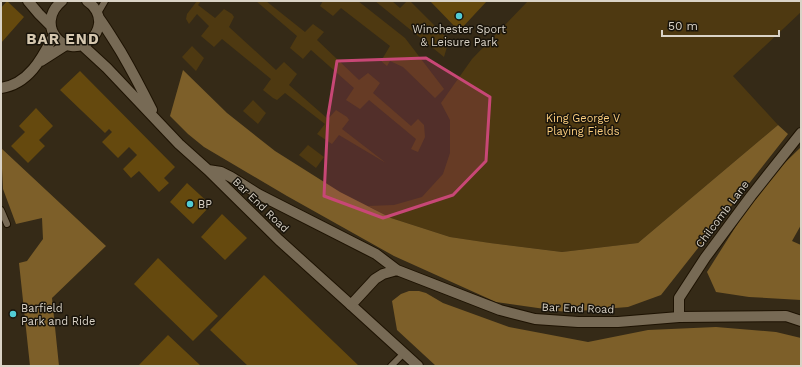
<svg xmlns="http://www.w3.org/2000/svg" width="802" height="367" viewBox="0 0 802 367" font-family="'Work Sans',sans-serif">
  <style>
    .green { fill: #4e3911 }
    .forest { fill: #7d5f29 }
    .building { fill: #65490e }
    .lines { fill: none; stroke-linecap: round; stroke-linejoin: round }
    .lane-casing { stroke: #1d1202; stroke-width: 8 }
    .street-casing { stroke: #1d1202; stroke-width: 12 }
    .secondary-casing { stroke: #1d1202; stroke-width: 12 }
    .lane { stroke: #776a55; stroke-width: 6 }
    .street { stroke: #776a55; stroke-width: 10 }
    .secondary { stroke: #776a55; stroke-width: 10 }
    .marked { fill: #c84776; fill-opacity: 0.2; stroke: #c84776; stroke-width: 3; stroke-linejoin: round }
    .poi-dot { fill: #52ccd5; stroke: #19140b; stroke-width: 1.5 }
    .labels { text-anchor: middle; stroke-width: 3; stroke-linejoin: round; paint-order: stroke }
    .poi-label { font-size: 11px; fill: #dad3c7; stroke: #19140b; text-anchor: start }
    .park-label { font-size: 11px; fill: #fdcf7f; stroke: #19140b }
    .street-label { font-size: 11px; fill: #dad3c7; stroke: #19140b }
    .district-label { font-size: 15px; font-weight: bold; letter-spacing: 1px; fill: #d6c8b0; stroke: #19140b }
  </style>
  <rect width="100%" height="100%" fill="#352a17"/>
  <path class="green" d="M 197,1 L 201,1 L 198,5 L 215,18 L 224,9 L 232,14 L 234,17 L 229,27 L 276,70 L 284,62 L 297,74 L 289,85 L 328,119 L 336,110 L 347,117 L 349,120 L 342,129 L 386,163 L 339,135 L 332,144 L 317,134 L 325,124 L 285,93 L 277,100 L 273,98 L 263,90 L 271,79 L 222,39 L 214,47 L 201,36 L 209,26 L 197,14 L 189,24 L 186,19 L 187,14 Z
    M 256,1 L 266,1 L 305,32 L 313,24 L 324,32 L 317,40 L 359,80 L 368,73 L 380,83 L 373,93 L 411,126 L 418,119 L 424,125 L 425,137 L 418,152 L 411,149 L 416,139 L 369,100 L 360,109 L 346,100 L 354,88 L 311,50 L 303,59 L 290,48 L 297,36 Z
    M 323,1 L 358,1 L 405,38 L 444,89 L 435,98 L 403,67 L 390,61 L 387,66 L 381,61 L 390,46 L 341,8 L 333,16 L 320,6 Z
    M 375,1 L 392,1 L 400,8 L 407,1 L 410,1 L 449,40 L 444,57 Z
    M 528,1 L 801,1 L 801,12 L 733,76 L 778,125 L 638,243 L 562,252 L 489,243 L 450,237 L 391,218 L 368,206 L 394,205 L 422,197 L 443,174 L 450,153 L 450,120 L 441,103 L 472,59 Z
    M 192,46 L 204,58 L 196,71 L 182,57 Z
    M 253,100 L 266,113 L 258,124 L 243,111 Z
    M 308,145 L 324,157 L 316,168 L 299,155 Z"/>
  <path class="forest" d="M 183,70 L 227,113 L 275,151 L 340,192 L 391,218 L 450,237 L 490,243 L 562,252 L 638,243 L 778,125 L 788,134 L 661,295 L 628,307 L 566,312 L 496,302 L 394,256 L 287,196 L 204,147 L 188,134 L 170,116 Z
    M 801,147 L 801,225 L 792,241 L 801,245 L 801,300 L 749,297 L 716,292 L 707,272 L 762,185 Z
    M 1,148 L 106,246 L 52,298 L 59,366 L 30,366 L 19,263 L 27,261 L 43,239 L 42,218 L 16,224 L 3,189 Z
    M 409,291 L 419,291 L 426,293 L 443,303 L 509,327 L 588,342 L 648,330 L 716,327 L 776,332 L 801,338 L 801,366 L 436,366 L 397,330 L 392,301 L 401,294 Z"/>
  <path class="building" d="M 7,1 L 24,17 L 1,43 L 1,8 Z
    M 430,1 L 487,1 L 459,31 Z
    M 80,71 L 175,167 L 164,178 L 169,183 L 159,192 L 139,171 L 131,178 L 123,169 L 137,155 L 129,147 L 118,158 L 102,142 L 112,132 L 109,129 L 105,133 L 60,90 Z
    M 36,108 L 53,126 L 39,140 L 45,146 L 28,163 L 11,146 L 25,132 L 19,126 Z
    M 187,183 L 211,205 L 193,224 L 170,202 Z
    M 222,214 L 247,238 L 225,260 L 201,237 Z
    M 158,258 L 218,316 L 193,341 L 134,284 Z
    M 264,275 L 359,366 L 248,366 L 210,330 Z
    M 168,335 L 201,366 L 140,366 L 139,365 Z"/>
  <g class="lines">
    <g class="lane-casing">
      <path id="lane" d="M 98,13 L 105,1
        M 1,210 L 7,224
        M 391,366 L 404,353"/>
    </g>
    <g class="street-casing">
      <path id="street" d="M 41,61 L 66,45
        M 1,88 C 29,84 42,58 54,35
        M 351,305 L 418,366
        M 679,317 L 679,298 L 705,258 L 751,196 L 801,133"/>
    </g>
    <g class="secondary-casing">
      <path id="secondary" d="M 28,1 L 39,14 L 50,25
        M 62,1 C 33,25 66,61 90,40 C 95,36 98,31 99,24 C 100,15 95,6 87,1
        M 99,18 C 107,29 114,41 121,52 C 132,71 142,90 152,110
        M 82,45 L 107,68 L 179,144 L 208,170 L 279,240 L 351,305 L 375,279 L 383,274 L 397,270 L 500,310 L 535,319 L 578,322 L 618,322 L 679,317 L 786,316 L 801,321
        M 208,170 L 221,172 L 231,177 L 258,194 L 376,254 L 397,270"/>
    </g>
    <use href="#lane" class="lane"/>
    <use href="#street" class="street"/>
    <use href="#secondary" class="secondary"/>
  </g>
  <path class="marked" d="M 426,58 L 490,97 L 486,161 L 453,195 L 383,218 L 324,196 L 328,116 L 337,61 Z"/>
  <g class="poi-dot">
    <circle cx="459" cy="16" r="4"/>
    <circle cx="190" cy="204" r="4"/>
    <circle cx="13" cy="314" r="4"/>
  </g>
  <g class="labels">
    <g class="poi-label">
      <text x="459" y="33" text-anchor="middle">Winchester Sport<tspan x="459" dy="13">&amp; Leisure Park</tspan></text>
      <text x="198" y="208">BP</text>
      <text x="21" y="312">Barfield<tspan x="21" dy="13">Park and Ride</tspan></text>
    </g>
    <g class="park-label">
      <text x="583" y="122">King George V<tspan x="583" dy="13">Playing Fields</tspan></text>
    </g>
    <g class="street-label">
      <text transform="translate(261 205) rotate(44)" y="4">Bar End Road</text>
      <text transform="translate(722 214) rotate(-53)" y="4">Chilcomb Lane</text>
      <text transform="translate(578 308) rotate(2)" y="4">Bar End Road</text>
    </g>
    <g class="district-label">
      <text x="63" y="44">BAR END</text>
    </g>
  </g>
  <rect width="802" height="367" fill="none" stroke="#dad3c7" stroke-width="4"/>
  <path d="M662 30v6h117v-6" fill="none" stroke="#dad3c7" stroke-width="2"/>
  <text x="668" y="30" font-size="12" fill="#dad3c7" stroke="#19140b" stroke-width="3" paint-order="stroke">50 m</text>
</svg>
